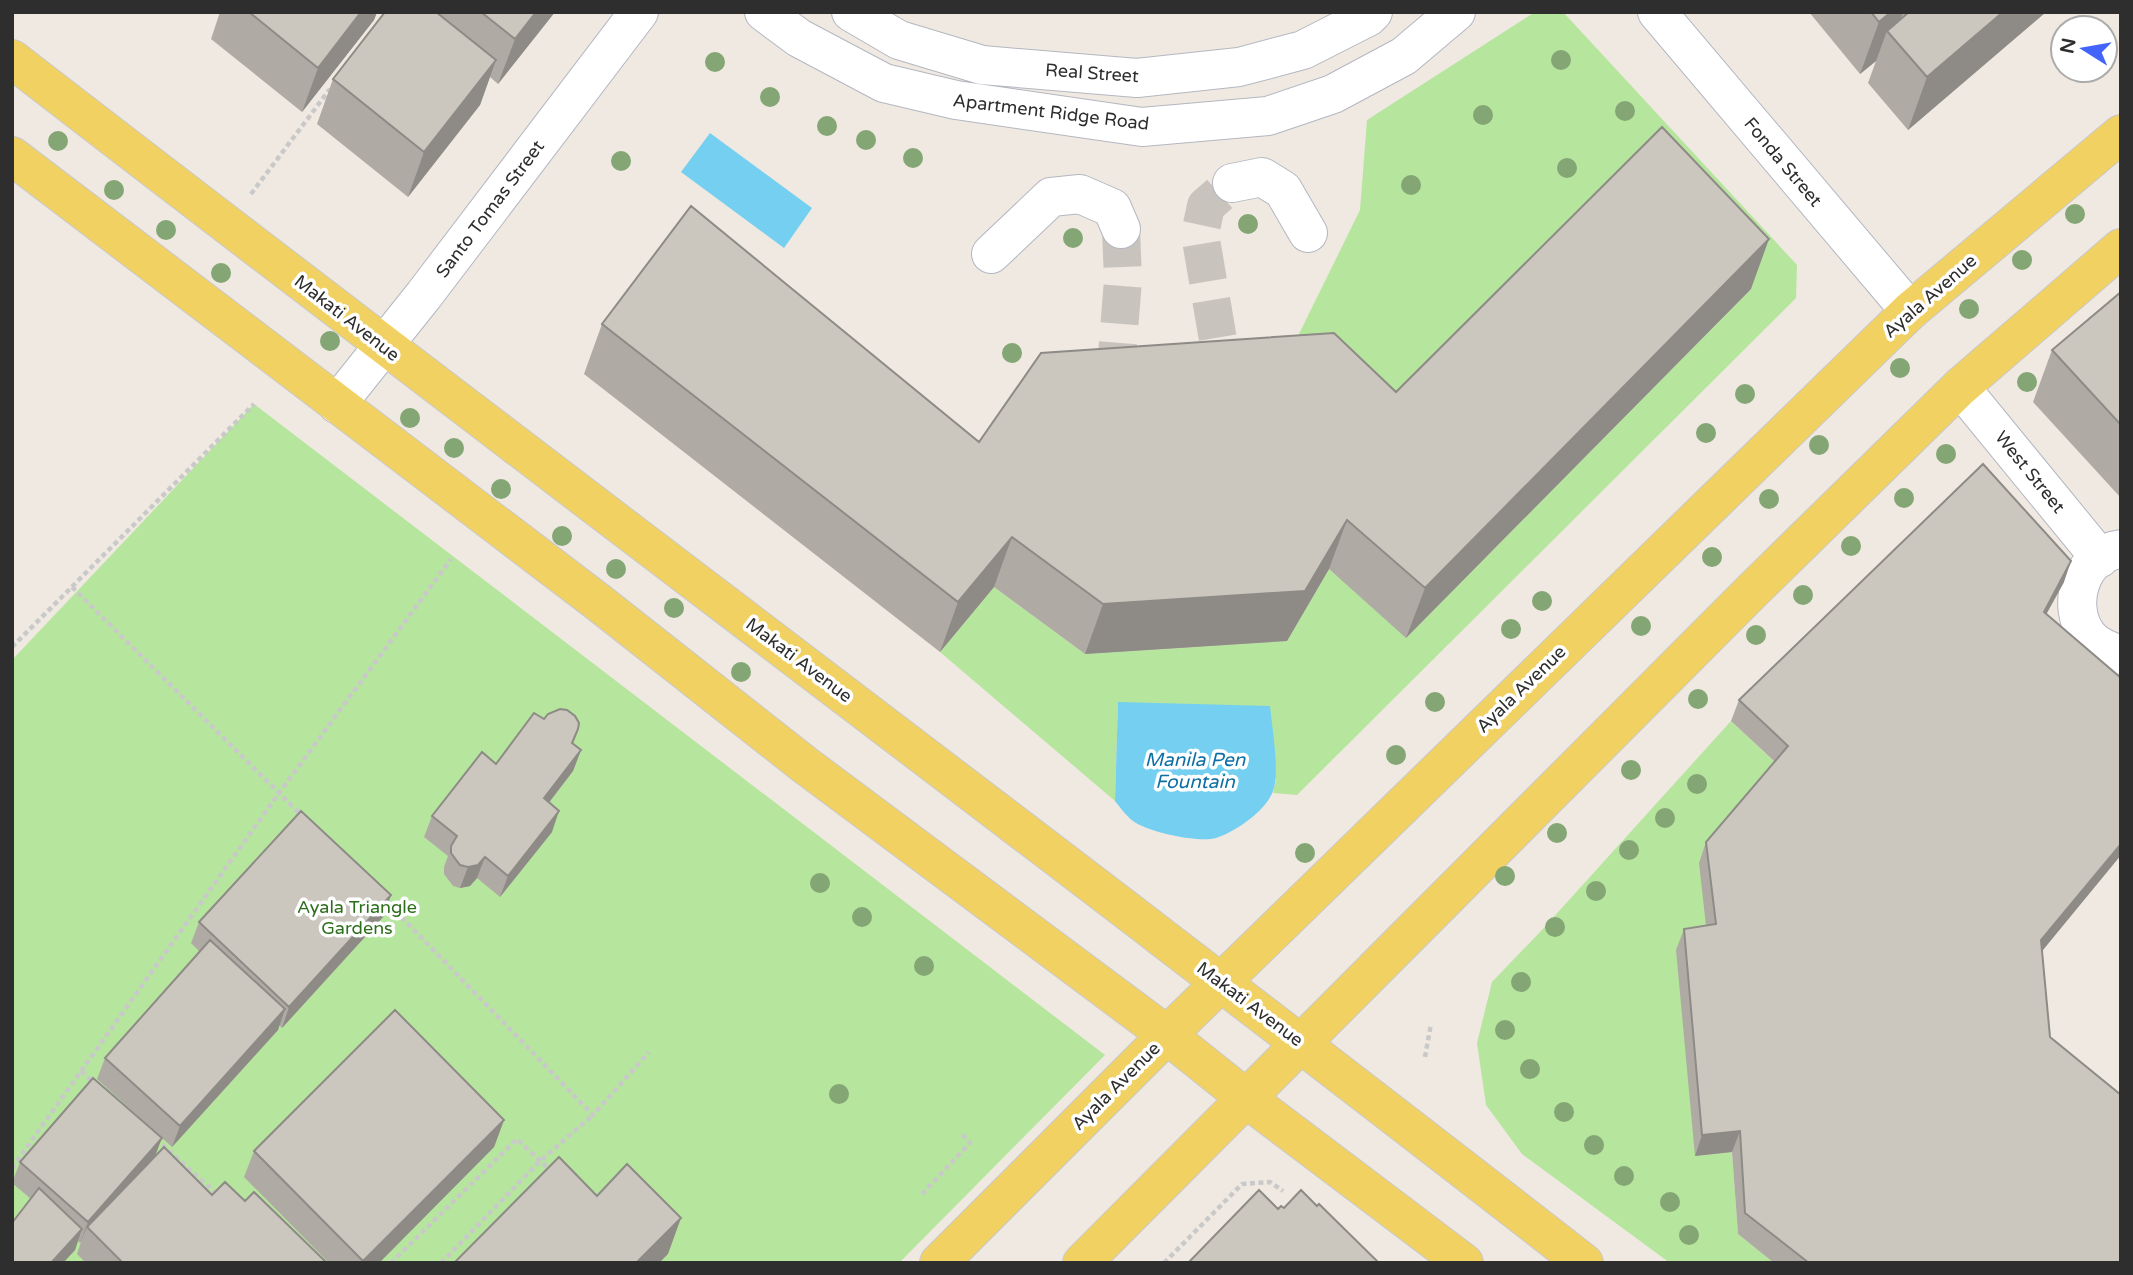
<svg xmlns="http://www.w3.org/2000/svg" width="2133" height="1275" viewBox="0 0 2133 1275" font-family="'Varela Round',sans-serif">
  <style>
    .green { fill: #b6e59e }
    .water { fill: #75cff0 }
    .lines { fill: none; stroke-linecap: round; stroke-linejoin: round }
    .minor-tunnel { stroke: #c8c4bd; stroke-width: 38; stroke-dasharray: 38 19; stroke-linecap: butt }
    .minor-casing { stroke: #b4b7c1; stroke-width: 40 }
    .major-casing { stroke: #c9c9c9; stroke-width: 40 }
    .path { stroke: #c9c9c9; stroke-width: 4.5; stroke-dasharray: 5 3.5; stroke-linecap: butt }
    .minor { stroke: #fff; stroke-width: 38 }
    .major { stroke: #f2d163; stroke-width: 38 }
    .tree { fill: #84a574 }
    .wall { fill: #afaba4 }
    .shaded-wall { fill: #8e8b86 }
    .building { fill: #cbc7bf; stroke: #8e8b86; stroke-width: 2 }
    .labels { text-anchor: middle; stroke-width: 7; stroke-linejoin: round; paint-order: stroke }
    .street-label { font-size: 18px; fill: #2e2e2e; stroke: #fff }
    .park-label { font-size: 18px; fill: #2c6e1b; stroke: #fff }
    .water-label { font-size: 19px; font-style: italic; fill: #0d6fa3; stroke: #fff }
  </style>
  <rect width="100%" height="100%" fill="#efe9e1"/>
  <path class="green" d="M 1535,12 L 1563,12 L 1797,265 L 1796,298 L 1297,795 L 1273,793 L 1276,779 L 1118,702 L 1115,801 L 940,652 L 994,587 L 1085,654 L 1287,641 L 1329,569 L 1407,637 L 1751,289 L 1378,441 L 1297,338 L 1360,210 L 1367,120 Z
    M 254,404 L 1105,1055 L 899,1263 L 12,1263 L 12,660 Z
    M 1731,721 L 1780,767 L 1709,945 L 1695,1156 L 1732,1152 L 1738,1234 L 1774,1263 L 1670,1263 L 1522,1154 L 1486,1105 L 1477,1043 L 1492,982 L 1541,931 Z"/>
  <path class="water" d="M 710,133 L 812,208 L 784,248 L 681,172 Z
    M 1118,702 L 1270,706 C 1272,726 1280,774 1273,791 C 1266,811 1235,832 1216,838 C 1197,843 1148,832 1133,821 C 1126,816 1120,807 1115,801 Z"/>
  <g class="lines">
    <path class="minor-tunnel" d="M 1121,229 L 1123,280 L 1115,380 L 1135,379
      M 1205,376 L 1224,375 L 1200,234 L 1206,206 L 1232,183"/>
    <g class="minor-casing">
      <path id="minor" d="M 764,12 L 799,38 L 884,83 L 956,100 L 1142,127 L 1268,116 L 1333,94 L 1404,56 L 1456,12
        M 851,12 L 899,40 L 982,65 L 1137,78 L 1239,67 L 1303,50 L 1368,17 L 1373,12
        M 1657,12 L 1910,311
        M 1232,183 L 1262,177 L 1283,190 L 1308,233
        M 991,254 L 1051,197 L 1080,194 L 1112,208 L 1121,229
        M 1960,387 L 2100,558
        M 337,404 L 424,295 L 639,12
        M 2121,549 C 2080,554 2065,606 2088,636 C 2096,646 2109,651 2121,655"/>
    </g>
    <g class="major-casing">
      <path id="major" d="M 12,59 C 534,463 1063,857 1584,1263
        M 12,156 L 598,602 L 805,765 L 1167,1035 L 1247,1099 L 1464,1263
        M 939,1263 L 1167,1035 L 1910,311 L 2121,134
        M 1082,1263 L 1750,593 L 1960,387 L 2121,248"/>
    </g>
    <path class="path" d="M 251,194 L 330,89
      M 72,587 L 302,816
      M 12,647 L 254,404
      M 384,899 L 593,1115 L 649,1052
      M 1425,1057 L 1431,1024
      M 81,1071 L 95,1084
      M 156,1139 L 217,1194 L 219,1193
      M 12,1168 L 279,793 L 451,559
      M 922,1194 L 970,1143 L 962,1134
      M 391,1263 L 517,1139 L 550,1170
      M 441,1263 L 540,1161 L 593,1115
      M 1164,1263 L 1242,1184 L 1270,1182 L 1283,1191"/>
    <use href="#minor" class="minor"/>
    <use href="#major" class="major"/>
  </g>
  <g class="tree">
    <circle cx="1561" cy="60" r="10"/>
    <circle cx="715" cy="62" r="10"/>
    <circle cx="770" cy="97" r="10"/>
    <circle cx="1625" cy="111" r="10"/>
    <circle cx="1483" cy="115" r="10"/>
    <circle cx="827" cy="126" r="10"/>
    <circle cx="866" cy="140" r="10"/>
    <circle cx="58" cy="141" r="10"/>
    <circle cx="913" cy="158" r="10"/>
    <circle cx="621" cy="161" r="10"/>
    <circle cx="1567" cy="168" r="10"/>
    <circle cx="1411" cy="185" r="10"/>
    <circle cx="114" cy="190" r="10"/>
    <circle cx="2075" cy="214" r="10"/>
    <circle cx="1248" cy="224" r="10"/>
    <circle cx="166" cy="230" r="10"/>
    <circle cx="1073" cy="238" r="10"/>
    <circle cx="2022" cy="260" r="10"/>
    <circle cx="221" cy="273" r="10"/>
    <circle cx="1969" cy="309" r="10"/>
    <circle cx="330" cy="341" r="10"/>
    <circle cx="1012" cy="353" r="10"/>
    <circle cx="1900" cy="368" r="10"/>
    <circle cx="2027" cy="382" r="10"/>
    <circle cx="1745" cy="394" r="10"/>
    <circle cx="410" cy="418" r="10"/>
    <circle cx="1706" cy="433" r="10"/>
    <circle cx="1819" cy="445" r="10"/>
    <circle cx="454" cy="448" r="10"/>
    <circle cx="1946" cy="454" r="10"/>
    <circle cx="501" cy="489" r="10"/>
    <circle cx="1904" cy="498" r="10"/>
    <circle cx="1769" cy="499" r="10"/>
    <circle cx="562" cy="536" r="10"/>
    <circle cx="1851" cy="546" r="10"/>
    <circle cx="1712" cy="557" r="10"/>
    <circle cx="616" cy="569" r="10"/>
    <circle cx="1803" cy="595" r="10"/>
    <circle cx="1542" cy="601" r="10"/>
    <circle cx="674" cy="608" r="10"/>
    <circle cx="1641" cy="626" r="10"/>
    <circle cx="1511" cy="629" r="10"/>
    <circle cx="1756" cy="635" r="10"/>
    <circle cx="741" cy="672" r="10"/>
    <circle cx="1698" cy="699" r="10"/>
    <circle cx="1435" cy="702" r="10"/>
    <circle cx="1396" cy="755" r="10"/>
    <circle cx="1631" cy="770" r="10"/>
    <circle cx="1697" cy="784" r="10"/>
    <circle cx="1665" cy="818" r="10"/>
    <circle cx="1557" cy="833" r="10"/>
    <circle cx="1629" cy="850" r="10"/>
    <circle cx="1305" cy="853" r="10"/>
    <circle cx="1505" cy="876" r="10"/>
    <circle cx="820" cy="883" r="10"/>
    <circle cx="1596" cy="891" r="10"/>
    <circle cx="862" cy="917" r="10"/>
    <circle cx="1555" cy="927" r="10"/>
    <circle cx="924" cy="966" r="10"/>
    <circle cx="1521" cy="982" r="10"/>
    <circle cx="1505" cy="1030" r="10"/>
    <circle cx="1530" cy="1069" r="10"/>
    <circle cx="839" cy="1094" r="10"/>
    <circle cx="1564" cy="1112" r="10"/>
    <circle cx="1594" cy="1145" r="10"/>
    <circle cx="1624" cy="1176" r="10"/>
    <circle cx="1670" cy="1202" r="10"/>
    <circle cx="1689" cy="1235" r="10"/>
  </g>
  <path class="wall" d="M 220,12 L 377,12 L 374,20 L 302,112 L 211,39 Z
    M 385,12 L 555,12 L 498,84 L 490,77 L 480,105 L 408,197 L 317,124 L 333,79 Z
    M 1809,12 L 2046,12 L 1908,130 L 1868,83 L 1876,61 L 1860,74 Z
    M 1751,289 L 1406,638 L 1329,569 L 1287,641 L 1085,654 L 994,587 L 940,652 L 584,374 L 602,324 L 979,442 L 1396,392 Z
    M 2121,292 L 2121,498 L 2033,402 L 2052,350 Z
    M 2064,582 L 2046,614 L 2121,678 L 2121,855 L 2042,950 L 2050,1037 L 2121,1263 L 1774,1263 L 1738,1234 L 1732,1152 L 1695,1156 L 1676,950 L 1684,929 L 1706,926 L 1699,863 L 1706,842 L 1775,762 L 1731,721 L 1739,700 Z
    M 544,719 L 578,729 L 573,744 L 581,750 L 573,771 L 549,803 L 552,832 L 500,897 L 477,878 L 470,886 L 460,888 L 453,886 L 444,874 L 444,867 L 448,856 L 424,837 L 432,816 L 496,764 Z
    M 384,916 L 282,1028 L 279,1025 L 278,1030 L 172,1147 L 97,1079 L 105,1058 L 200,952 L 191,943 L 199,922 Z
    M 504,1120 L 494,1147 L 379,1263 L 329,1263 L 244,1177 L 254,1151 Z
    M 155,1157 L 212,1195 L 245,1201 L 327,1263 L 86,1263 L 77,1254 L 81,1242 L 80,1243 L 78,1241 L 75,1250 L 63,1263 L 12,1263 L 31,1199 L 12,1183 L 20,1162 Z"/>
  <path class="shaded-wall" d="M 361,12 L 377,12 L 374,20 L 302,112 L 318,68 Z
    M 536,12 L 555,12 L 498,84 L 515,39 Z
    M 1891,12 L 1903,12 L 1894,38 L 1887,31 L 1876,61 L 1860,74 L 1879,22 Z
    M 2003,12 L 2046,12 L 1908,130 L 1927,77 Z
    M 496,60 L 480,105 L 408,197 L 424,152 Z
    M 1769,239 L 1751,289 L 1406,638 L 1425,588 Z
    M 1347,520 L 1329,569 L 1287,641 L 1085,654 L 1103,604 Z
    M 1012,537 L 994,587 L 940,652 L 958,602 Z
    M 2071,561 L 2064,582 L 2036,633 L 2044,612 Z
    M 581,750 L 573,771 L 536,819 L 544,798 Z
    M 559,811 L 552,832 L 500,897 L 508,876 Z
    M 2121,844 L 2121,855 L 2034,961 L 2041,940 Z
    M 485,857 L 477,878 L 470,886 L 460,888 L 468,867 Z
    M 391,895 L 384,916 L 282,1028 L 289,1007 Z
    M 285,1009 L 278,1030 L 172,1147 L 180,1126 Z
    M 504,1120 L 494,1147 L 379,1263 L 363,1263 L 363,1261 Z
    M 1740,1131 L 1732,1152 L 1695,1156 L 1702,1135 Z
    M 162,1138 L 154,1159 L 87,1227 L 80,1243 L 88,1222 Z
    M 681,1218 L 668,1254 L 659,1263 L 636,1263 Z
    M 82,1229 L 75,1250 L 63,1263 L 51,1263 Z"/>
  <path class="building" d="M 249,12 L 361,12 L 318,68 Z
    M 385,12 L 436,12 L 496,60 L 424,152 L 333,79 Z
    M 481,12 L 536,12 L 515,39 Z
    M 1871,12 L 1891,12 L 1879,22 Z
    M 1909,12 L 2003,12 L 1927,77 L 1887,31 Z
    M 1662,127 L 1769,239 L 1425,588 L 1347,520 L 1305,591 L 1103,604 L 1012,537 L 958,602 L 602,324 L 691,206 L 979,442 L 1041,353 L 1334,333 L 1396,392 Z
    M 2121,292 L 2121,425 L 2052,350 Z
    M 1983,464 L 2071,561 L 2044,612 L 2121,678 L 2121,844 L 2041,940 L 2050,1037 L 2121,1095 L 2121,1263 L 1809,1263 L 1745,1213 L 1740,1131 L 1702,1135 L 1684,929 L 1716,924 L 1706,842 L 1788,746 L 1739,700 Z
    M 560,709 L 567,710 L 575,716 L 579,723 L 578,729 L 572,743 L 581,750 L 544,798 L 559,811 L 508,876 L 485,857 L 478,865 L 468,867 L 460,865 L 451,853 L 451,846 L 457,836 L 432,816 L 482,752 L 496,764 L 534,713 L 544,719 L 548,714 Z
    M 301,811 L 391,895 L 289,1007 L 199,922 Z
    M 210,940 L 285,1009 L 180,1126 L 105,1058 Z
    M 395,1010 L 504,1120 L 363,1261 L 254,1151 Z
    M 93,1078 L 162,1138 L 88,1222 L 20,1162 Z
    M 164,1147 L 212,1195 L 225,1182 L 245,1201 L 254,1192 L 327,1263 L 123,1263 L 87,1227 Z
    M 559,1157 L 597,1196 L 627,1164 L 681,1218 L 636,1263 L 454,1263 Z
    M 39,1188 L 82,1229 L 51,1263 L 12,1263 L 12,1223 Z
    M 1259,1190 L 1278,1209 L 1281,1206 L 1284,1208 L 1301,1190 L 1317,1206 L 1319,1204 L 1379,1263 L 1188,1263 Z"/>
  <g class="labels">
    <g class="street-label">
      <text transform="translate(1092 73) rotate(4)" y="6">Real Street</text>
      <text transform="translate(1051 112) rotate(7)" y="6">Apartment Ridge Road</text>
      <text transform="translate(1783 162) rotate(50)" y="6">Fonda Street</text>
      <text transform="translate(490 209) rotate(-53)" y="6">Santo Tomas Street</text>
      <text transform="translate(1930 296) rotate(-41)" y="6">Ayala Avenue</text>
      <text transform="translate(347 318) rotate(38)" y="6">Makati Avenue</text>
      <text transform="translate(2030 472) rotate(51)" y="6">West Street</text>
      <text transform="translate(799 660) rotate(37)" y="6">Makati Avenue</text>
      <text transform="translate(1521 689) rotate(-44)" y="6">Ayala Avenue</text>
      <text transform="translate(1250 1004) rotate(37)" y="6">Makati Avenue</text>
      <text transform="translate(1116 1086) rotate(-45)" y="6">Ayala Avenue</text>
    </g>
    <g class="park-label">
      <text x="357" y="913">Ayala Triangle<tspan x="357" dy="21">Gardens</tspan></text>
    </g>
    <g class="water-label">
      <text x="1195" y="766">Manila Pen<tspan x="1195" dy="22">Fountain</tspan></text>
    </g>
  </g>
  <rect width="2133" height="1275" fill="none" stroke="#2e2e2e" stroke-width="28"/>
  <g transform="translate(2084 49) rotate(281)"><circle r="33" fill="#ffffff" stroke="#ababab" stroke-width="2"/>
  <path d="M0-5L12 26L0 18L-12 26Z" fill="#4264fb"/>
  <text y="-10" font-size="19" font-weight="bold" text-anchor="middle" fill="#2e2e2e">N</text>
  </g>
</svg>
